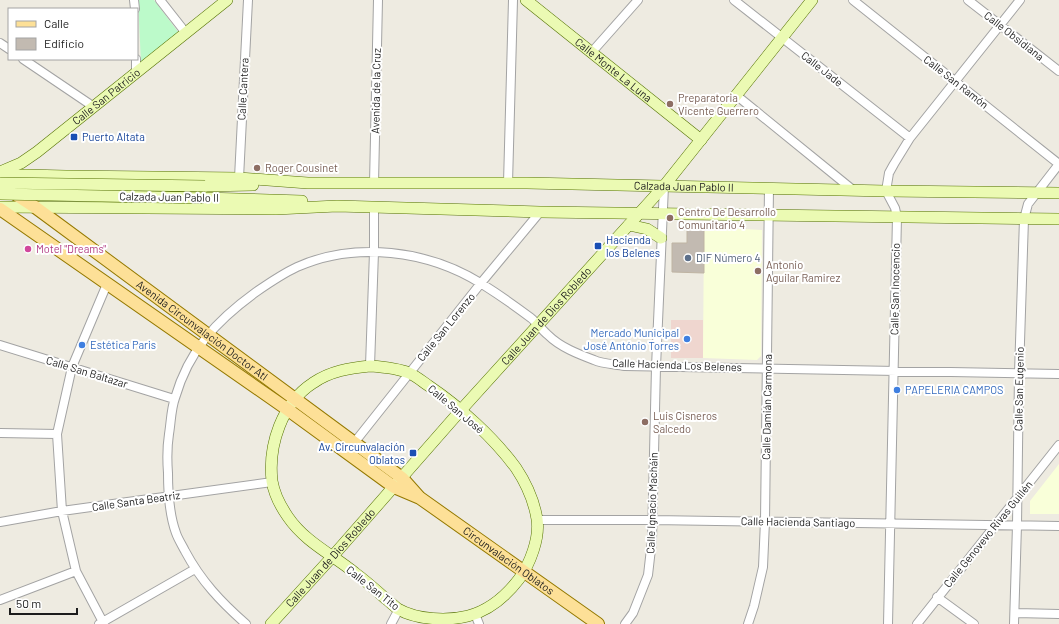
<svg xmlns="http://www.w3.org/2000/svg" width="1059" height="624" viewBox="0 0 1059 624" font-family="Barlow,sans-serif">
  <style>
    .commercial { fill: #efd6cf }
    .education { fill: #f9ffd9 }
    .park { fill: #bcfaca }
    .building { fill: #c2bab1; stroke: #bfb4a3 }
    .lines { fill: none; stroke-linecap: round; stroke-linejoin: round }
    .street-casing { stroke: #a3a3a3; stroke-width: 10 }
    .secondary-casing { stroke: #557203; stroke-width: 12 }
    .primary-casing { stroke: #947900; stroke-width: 14 }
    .street { stroke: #fff; stroke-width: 8 }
    .secondary { stroke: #ebfab3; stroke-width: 11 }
    .primary { stroke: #fde097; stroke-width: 12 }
    .secondary-bridge-casing { stroke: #557203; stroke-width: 12; stroke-linecap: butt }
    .secondary-bridge { stroke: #ebfab3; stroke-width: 11 }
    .education-dot { fill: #8d6e63; stroke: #fff; stroke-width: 1.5 }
    .transit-dot { fill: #1a4fb4; stroke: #fff; stroke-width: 1.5 }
    .hotel-dot { fill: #d1479c; stroke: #fff; stroke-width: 1.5 }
    .service-dot { fill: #5c6f8a; stroke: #fff; stroke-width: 1.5 }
    .shop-dot { fill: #3f7fe0; stroke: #fff; stroke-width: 1.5 }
    .labels { text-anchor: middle; stroke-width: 4; stroke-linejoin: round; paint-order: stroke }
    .street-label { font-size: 11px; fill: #1c1c1c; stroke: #fff }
    .education-label { font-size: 11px; fill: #785e54; stroke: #fff; text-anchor: start }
    .transit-label { font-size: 11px; fill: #164399; stroke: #fff; text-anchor: start }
    .hotel-label { font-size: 11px; fill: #b23c85; stroke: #fff; text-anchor: start }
    .service-label { font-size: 11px; fill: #4e5e75; stroke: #fff; text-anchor: start }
    .shop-label { font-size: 11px; fill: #366cbe; stroke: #fff; text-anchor: start }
  </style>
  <rect width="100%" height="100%" fill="#eeebe1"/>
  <path class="commercial" d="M 671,320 L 703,320 L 703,358 L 671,358 Z"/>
  <path class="education" d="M 704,227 L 762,230 L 761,356 L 757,360 L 703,358 Z
    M 1059,464 L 1059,514 L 1030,514 L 1030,501 Z"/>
  <path class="park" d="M 138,0 L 154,0 L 179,33 L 141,63 Z"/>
  <path class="building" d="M 687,227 L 704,227 L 704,273 L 672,272 L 672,243 L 687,243 Z"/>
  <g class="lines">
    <g class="street-casing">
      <path id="street" d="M 134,0 L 135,9
        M 160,0 L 186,33
        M 734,0 L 910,138
        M 853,0 L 1059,164
        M 968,0 L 1059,71
        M 0,43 L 9,49
        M 591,53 L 638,0
        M 23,59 L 94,107
        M 136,59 L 136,73
        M 736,95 L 853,190
        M 239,178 L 248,0
        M 374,183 L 378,0
        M 508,183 L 513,0
        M 0,345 L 174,399
        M 370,366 L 374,252 L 374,207
        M 0,433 L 57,434
        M 354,443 L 481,283 L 540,212
        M 538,520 L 653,520 L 1059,526
        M 0,522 L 62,511 L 272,482
        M 937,597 L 974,624
        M 0,600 L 76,571
        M 1015,613 L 1059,614
        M 475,614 L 479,624
        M 99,624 L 195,569
        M 104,624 L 76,571 L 62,511 L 57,434 L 72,367 L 107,284
        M 246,624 C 221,602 201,581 185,551 C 182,545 178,539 176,533 C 169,514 168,493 168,473 C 167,460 167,447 169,434 C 171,422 171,409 175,398 C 189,350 216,321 256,292 C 269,283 282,274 297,267 C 355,241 428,250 482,284 C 498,294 515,306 531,318 C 537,323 542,330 548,335 C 560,347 578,354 594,360 C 603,364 615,364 625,366 L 1059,374
        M 391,624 L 399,609
        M 625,624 L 633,613 L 648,575 L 652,540 L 656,367 L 664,186
        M 748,624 L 754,606 L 763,567 L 765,521 L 769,188
        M 888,624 L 897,217 L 895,208 L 886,191 L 889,173 L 894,164 L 910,138 L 1020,0
        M 917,624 L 1059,445
        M 1014,624 L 1017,525 L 1019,373 L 1024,219 L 1028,204 L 1059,164"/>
    </g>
    <g class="secondary-casing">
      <g id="secondary">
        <path id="s1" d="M 526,0 L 701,140"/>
        <path id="s2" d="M 0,172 L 21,163 L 37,152 L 227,0"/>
        <path id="s3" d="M 0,176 L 26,175 L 66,176 L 239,178 L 308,183 L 527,183 L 886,191 L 1059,193"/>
        <path d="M 205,186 L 253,185"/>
        <path d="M 204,198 L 302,201"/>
        <path d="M 0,207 L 276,209 L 337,206 L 540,212 L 1059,219"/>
        <path d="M 629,225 L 647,229 L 661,238"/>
        <path d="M 370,366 C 383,367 397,368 409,373 C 416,376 423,382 429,386 C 460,407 494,438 516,468 C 526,483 534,501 537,519 C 540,538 530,564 519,579 C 506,596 490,610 468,616 C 448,621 417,620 398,609 C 394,606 390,602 386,599 C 376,590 366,581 355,573 C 333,555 305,542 288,517 C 281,507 274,493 272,481 C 268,445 282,403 313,383 C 330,371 350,368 370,366 Z"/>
        <path id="s4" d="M 271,624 L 332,557 L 461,410 L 664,186 L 812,0"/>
      </g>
    </g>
    <g class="primary-casing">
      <g id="primary">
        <path id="s5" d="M 12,192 L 35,207 L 402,478 L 418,496"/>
        <path id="s6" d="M 0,209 L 287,409 L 394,487 L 420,498 L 598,624"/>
      </g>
    </g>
    <use href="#street" class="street"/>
    <use href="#secondary" class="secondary"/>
    <use href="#primary" class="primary"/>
    <g class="secondary-bridge-casing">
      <path id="secondary-bridge" d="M 0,183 L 205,186
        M 0,194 L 204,198"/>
    </g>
    <use href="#secondary-bridge" class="secondary-bridge"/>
  </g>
  <g class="education-dot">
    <circle cx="670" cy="104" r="4"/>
    <circle cx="257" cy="168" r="4"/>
    <circle cx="670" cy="218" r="4"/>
    <circle cx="758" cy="271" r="4"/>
    <circle cx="645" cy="422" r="4"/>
  </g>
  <g class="transit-dot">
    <rect x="70" y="133" width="8" height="8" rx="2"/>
    <rect x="594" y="242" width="8" height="8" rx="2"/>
    <rect x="409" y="449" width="8" height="8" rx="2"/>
  </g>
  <circle class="hotel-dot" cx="28" cy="249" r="4"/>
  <circle class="service-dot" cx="688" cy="258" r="4"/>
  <g class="shop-dot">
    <circle cx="687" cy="339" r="4"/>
    <circle cx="82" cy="345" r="4"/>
    <circle cx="897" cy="390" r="4"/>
  </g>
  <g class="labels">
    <g class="street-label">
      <text transform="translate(1014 36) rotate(38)" y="4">Calle Obsidiana</text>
      <text transform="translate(822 69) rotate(38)" y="4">Calle Jade</text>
      <text dy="4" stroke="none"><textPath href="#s1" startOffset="112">Calle Monte La Luna</textPath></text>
      <text transform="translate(956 82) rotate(38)" y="4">Calle San Ramón</text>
      <text transform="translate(243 89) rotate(-87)" y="4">Calle Cantera</text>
      <text transform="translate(376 91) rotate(-89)" y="4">Avenida de la Cruz</text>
      <text dy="4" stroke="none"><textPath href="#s2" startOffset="131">Calle San Patricio</textPath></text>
      <text dy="4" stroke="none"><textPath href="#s3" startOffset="684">Calzada Juan Pablo II</textPath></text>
      <text transform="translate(169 197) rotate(1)" y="4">Calzada Juan Pablo II</text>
      <text transform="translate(895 289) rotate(-89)" y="4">Calle San Inocencio</text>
      <text dy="4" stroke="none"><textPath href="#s4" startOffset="413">Calle Juan de Dios Robledo</textPath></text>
      <text transform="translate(446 327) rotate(-51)" y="4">Calle San Lorenzo</text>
      <text dy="4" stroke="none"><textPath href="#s5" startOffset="235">Avenida Circunvalación Doctor Atl</textPath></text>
      <text transform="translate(677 365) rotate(2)" y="4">Calle Hacienda Los Belenes</text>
      <text transform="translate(87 372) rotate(17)" y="4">Calle San Baltazar</text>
      <text transform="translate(1019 389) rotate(-89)" y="4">Calle San Eugenio</text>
      <text transform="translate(767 407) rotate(-89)" y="4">Calle Damián Carmona</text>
      <text transform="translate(456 409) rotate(40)" y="4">Calle San José</text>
      <text transform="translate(136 501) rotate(-8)" y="4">Calle Santa Beatriz</text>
      <text transform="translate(652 503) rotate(-88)" y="4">Calle Ignacio Macháin</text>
      <text transform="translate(798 522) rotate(1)" y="4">Calle Hacienda Santiago</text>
      <text transform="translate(988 534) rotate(-51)" y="4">Calle Genovevo Rivas Guillén</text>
      <text dy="4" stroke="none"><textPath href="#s4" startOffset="89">Calle Juan de Dios Robledo</textPath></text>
      <text dy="4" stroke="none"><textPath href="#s6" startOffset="619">Circunvalación Oblatos</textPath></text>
      <text transform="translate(373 588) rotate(38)" y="4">Calle San Tito</text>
    </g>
    <g class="education-label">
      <text x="678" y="102">Preparatoria<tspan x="678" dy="13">Vicente Guerrero</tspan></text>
      <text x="265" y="172">Roger Cousinet</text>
      <text x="678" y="216">Centro De Desarrollo<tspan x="678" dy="13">Comunitario 4</tspan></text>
      <text x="766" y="269">Antonio<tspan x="766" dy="13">Aguilar Ramirez</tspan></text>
      <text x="653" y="420">Luis Cisneros<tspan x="653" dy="13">Salcedo</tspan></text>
    </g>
    <g class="transit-label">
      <text x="82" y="141">Puerto Altata</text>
      <text x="606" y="244">Hacienda<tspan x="606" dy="13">los Belenes</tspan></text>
      <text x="405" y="451" text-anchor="end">Av. Circunvalación<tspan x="405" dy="13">Oblatos</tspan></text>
    </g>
    <g class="hotel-label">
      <text x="36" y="253">Motel "Dreams"</text>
    </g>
    <g class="service-label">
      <text x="696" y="262">DIF Número 4</text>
    </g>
    <g class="shop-label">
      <text x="679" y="337" text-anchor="end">Mercado Municipal<tspan x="679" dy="13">José António Torres</tspan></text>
      <text x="90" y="349">Estética Paris</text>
      <text x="905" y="394">PAPELERIA CAMPOS</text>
    </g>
  </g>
  <rect x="8" y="8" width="130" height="52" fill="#ffffff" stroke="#a4a4a4"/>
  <rect x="16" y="21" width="20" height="6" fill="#fde097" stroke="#a4a4a4"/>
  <text x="44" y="28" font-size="12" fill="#1c1c1c">Calle</text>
  <rect x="16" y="38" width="20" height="12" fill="#c2bab1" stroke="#a4a4a4"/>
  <text x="44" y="48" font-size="12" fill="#1c1c1c">Edificio</text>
  <path d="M10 608v6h67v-6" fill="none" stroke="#1c1c1c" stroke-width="2"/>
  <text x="16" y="608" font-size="12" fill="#1c1c1c" stroke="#ffffff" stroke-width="3" paint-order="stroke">50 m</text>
</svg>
